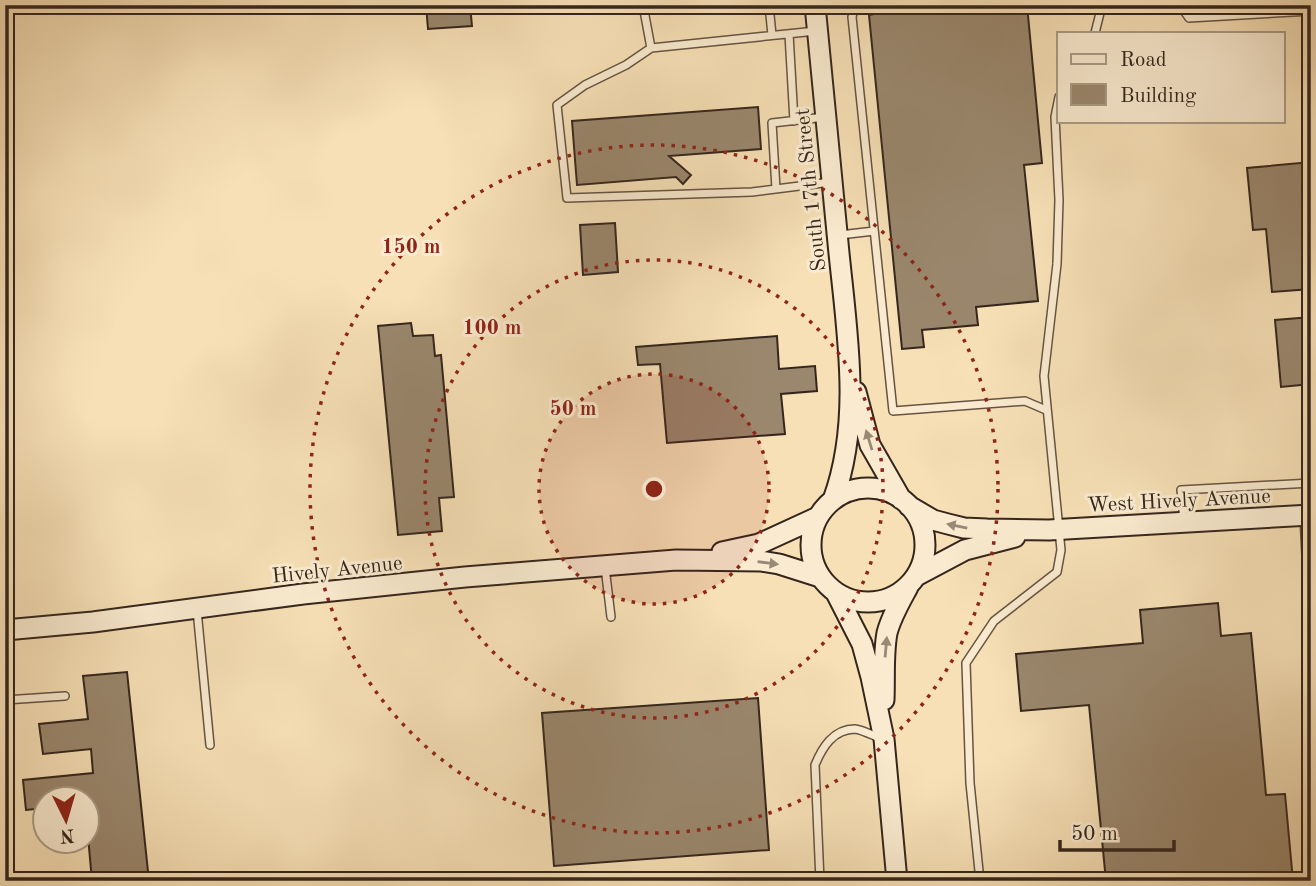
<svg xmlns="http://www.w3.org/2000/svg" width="1316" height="886" viewBox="0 0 1316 886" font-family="'Old Standard TT',serif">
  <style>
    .building { fill: #9a876d; stroke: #35261d; stroke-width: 2 }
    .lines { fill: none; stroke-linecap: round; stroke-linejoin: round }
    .lane-casing { stroke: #665443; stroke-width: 10 }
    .secondary-casing { stroke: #35261d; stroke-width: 23 }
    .lane { stroke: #faebd0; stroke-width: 7 }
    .secondary { stroke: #faebd0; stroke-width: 19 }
    .oneway { fill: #988876 }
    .ring { fill: none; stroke: #8f2418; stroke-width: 3.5; stroke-dasharray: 3.5 7 }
    .labels { text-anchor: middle; stroke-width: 6; stroke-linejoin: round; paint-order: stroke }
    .street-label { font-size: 21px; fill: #35261d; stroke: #faebd0 }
    .centre { fill: #8f2418; stroke: #faebd0; stroke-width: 3.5 }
    .ring-label { font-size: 21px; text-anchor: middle; font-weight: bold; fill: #8f2418; stroke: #faebd0; stroke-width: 6; stroke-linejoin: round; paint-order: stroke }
  </style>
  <rect width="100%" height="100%" fill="#f7e0b6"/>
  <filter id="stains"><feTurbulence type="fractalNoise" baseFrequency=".00286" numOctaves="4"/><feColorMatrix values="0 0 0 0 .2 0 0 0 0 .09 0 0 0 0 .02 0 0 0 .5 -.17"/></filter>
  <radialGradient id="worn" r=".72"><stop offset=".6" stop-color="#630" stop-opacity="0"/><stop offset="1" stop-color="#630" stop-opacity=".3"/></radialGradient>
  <path class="building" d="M 426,5 L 470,5 L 472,26 L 428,29 Z
    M 892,5 L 1027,5 L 1042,163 L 1024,165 L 1038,301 L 976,307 L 978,325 L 922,330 L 924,347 L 902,349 L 869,15 L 875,14 L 875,7 Z
    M 758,107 L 761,149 L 669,156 L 691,175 L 683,184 L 676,177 L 577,185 L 572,121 Z
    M 1311,162 L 1311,289 L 1272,292 L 1266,229 L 1253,230 L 1247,168 Z
    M 615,223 L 618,272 L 583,275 L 580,225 Z
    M 1311,317 L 1311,384 L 1281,387 L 1275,320 Z
    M 411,323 L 413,336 L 433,335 L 435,356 L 441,355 L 454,497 L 439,498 L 442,531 L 398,535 L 378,326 Z
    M 777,336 L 779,369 L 815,366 L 817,391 L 781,394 L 785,434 L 667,443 L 660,364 L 638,365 L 636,347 Z
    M 1218,603 L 1221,636 L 1251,633 L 1266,795 L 1285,794 L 1293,881 L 1106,881 L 1089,705 L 1021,711 L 1016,654 L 1143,643 L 1140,610 Z
    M 127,672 L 149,881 L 92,881 L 88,836 L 88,799 L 46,799 L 46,808 L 26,810 L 23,780 L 93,773 L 91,749 L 43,754 L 39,724 L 88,719 L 83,676 Z
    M 758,698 L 769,850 L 554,866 L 542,713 Z"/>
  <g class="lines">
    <g class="lane-casing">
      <path id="lane" d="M 643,5 L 651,48
        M 769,5 L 772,35
        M 855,5 L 852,17 L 893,411 L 1025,401 L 1046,410
        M 1180,5 L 1189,18 L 1311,11
        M 816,31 L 651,48 L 626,65 L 585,85 L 557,105 L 567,198 L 752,192 L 831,182
        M 1095,33 L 1102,5
        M 789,34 L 794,121
        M 776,189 L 772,123 L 825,117
        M 840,235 L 874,231
        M 1304,516 L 1311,652
        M 1184,521 L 1181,490 L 1311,483
        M 605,567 L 611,617
        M 197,610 L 210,745
        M 5,700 L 65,696
        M 1311,720 L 1311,729
        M 5,823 L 10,881
        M 820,881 L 815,765 C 822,748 833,729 855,729 C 863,730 874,736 882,739
        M 980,881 L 970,783 L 966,663 L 994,621 L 1057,572 L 1061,550 L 1044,376 L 1057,264 L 1059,200 L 1055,117 L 1059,97"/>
    </g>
    <g class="secondary-casing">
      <path id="secondary" d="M 815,5 C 823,84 830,164 838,243 C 846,328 863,418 833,500
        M 856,392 L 870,445 L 901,499
        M811 545a57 57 0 1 1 114 0a57 57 0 1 1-114 0Z
        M 909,506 L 933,520 L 948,524 L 964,528 L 987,529 L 1049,530 L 1311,515
        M 722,552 L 759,544 L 818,517
        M 916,576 L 965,550 L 1015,537
        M 836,593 L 862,644 L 871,677 L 884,739 L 897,881
        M 5,630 L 93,622 L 303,594 L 465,577 L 676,560 L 761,561 L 779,564 L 820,577
        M 884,700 C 885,678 883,655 887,633 C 891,617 900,602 908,587"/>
    </g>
    <use href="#lane" class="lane"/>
    <use href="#secondary" class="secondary"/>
  </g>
  <defs><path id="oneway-solid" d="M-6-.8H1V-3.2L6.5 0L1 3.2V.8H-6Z" transform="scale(1.75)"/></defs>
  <g class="oneway">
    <use href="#oneway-solid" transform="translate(869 440) rotate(-107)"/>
    <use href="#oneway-solid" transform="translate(957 526) rotate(-168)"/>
    <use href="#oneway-solid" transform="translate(768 563) rotate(7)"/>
    <use href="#oneway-solid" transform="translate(886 647) rotate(-85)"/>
  </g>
  <circle cx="654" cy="489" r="115" fill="#8f2418" fill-opacity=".12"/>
  <g class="ring">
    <circle cx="654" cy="489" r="115"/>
    <circle cx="654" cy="489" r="229"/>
    <circle cx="654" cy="489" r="344"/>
  </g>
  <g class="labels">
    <g class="street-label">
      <text transform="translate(810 190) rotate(-96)" y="7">South 17th Street</text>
      <text transform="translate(1179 500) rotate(-3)" y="7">West Hively Avenue</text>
      <text transform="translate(337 569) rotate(-6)" y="7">Hively Avenue</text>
    </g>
  </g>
  <circle cx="654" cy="489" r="10" class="centre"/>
  <g class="ring-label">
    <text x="411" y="253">150 m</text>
    <text x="492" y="334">100 m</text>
    <text x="573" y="415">50 m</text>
  </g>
  <rect width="1316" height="886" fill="none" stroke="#f7e0b6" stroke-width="28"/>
  <rect x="7" y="7" width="1302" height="872" fill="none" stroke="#35261d" stroke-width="3.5"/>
  <rect x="14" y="14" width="1288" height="858" fill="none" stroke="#35261d" stroke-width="2"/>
  <rect x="1057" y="32" width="228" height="91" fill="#faebd0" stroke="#ab9c88" stroke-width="2"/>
  <rect x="1071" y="54" width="35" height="10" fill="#faebd0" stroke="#ab9c88" stroke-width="2"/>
  <text x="1120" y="66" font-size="21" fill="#35261d">Road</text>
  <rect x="1071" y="84" width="35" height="21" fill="#9a876d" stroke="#ab9c88" stroke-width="2"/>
  <text x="1120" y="102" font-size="21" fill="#35261d">Building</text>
  <g transform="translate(66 820) rotate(175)"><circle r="33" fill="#faebd0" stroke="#ab9c88" stroke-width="2"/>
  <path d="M0-5L12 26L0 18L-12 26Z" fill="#8f2418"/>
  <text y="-10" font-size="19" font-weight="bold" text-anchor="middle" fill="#35261d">N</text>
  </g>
  <path d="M1060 840v10h114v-10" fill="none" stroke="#35261d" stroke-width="3.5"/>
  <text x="1071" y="840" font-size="21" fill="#35261d" stroke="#faebd0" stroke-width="5" paint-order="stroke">50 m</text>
  <rect width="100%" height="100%" filter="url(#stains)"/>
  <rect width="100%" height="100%" fill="url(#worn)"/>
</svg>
